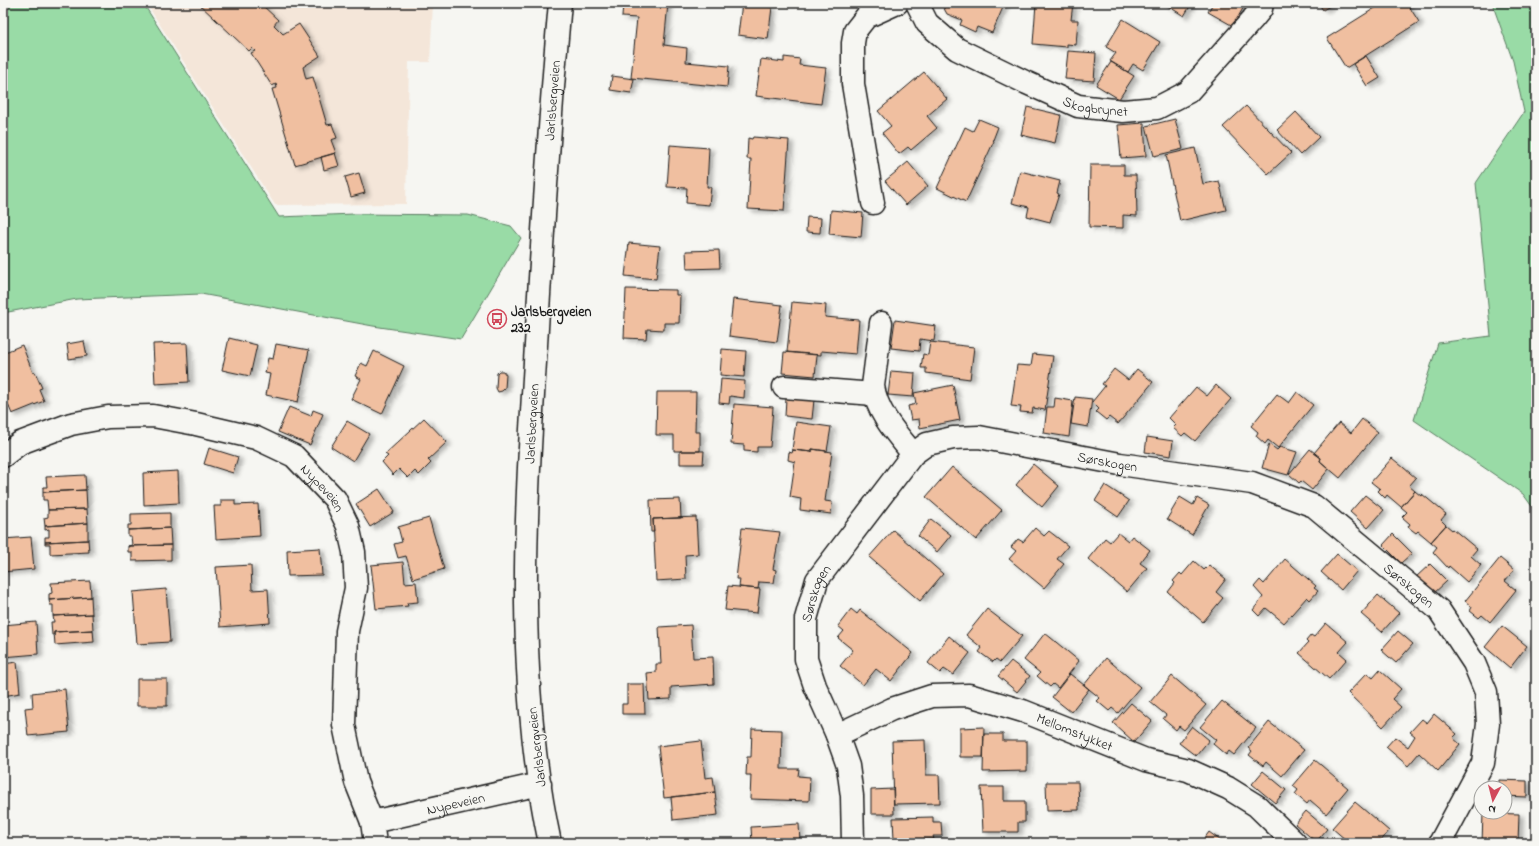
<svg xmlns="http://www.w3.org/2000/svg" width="1539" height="846" viewBox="0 0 1539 846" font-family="'Indie Flower',sans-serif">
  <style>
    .built { fill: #f4e6d9 }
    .green { fill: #99dba6; stroke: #5a7c61 }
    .building { fill: #f0bfa0; stroke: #1c1c1c; filter: url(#shadow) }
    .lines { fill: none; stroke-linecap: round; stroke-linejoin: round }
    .minor-casing { stroke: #1c1c1c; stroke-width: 25 }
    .major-casing { stroke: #1c1c1c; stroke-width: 25 }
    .minor { stroke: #f6f6f2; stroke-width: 22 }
    .major { stroke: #f6f6f2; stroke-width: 22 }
    .labels { text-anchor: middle; stroke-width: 3; stroke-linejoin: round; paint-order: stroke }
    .street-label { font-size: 14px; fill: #1c1c1c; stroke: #f6f6f2 }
    .poi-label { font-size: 14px; font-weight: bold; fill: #1c1c1c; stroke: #f6f6f2; text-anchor: start }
  </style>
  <defs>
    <filter id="shadow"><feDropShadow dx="4.5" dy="2.5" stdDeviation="2" flood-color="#0004"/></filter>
  </defs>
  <rect width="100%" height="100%" fill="#f6f6f2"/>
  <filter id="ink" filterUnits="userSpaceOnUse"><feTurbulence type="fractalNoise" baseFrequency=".025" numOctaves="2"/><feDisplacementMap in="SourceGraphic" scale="8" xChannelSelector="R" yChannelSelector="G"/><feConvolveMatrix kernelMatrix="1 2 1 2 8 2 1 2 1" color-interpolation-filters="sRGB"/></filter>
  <g filter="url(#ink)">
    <path class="built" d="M 146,3 L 433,3 L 430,62 L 409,62 L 406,204 L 275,205 Z"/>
    <path class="green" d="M 3,3 L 143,3 L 279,217 L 354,214 L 468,215 L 511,226 L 521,238 L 461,339 L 373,326 L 201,294 L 77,299 L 3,313 Z
      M 1492,3 L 1536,3 L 1536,512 L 1523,494 L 1414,420 L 1438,343 L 1491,336 L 1476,183 L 1524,112 L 1513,61 Z"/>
    <path class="building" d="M 198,3 L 260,3 L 278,20 L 274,25 L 283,34 L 299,24 L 320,56 L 303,67 L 306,79 L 313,77 L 327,125 L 332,124 L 337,138 L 331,140 L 336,153 L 295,165 L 272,89 L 277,88 L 276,84 L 272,86 L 251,53 L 255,51 L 252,48 L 249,51 Z
      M 623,3 L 668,3 L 664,45 L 687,48 L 686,62 L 729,66 L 727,87 L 631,78 L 637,18 L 622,17 Z
      M 742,3 L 772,7 L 768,39 L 738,35 Z
      M 941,3 L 1001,3 L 1004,5 L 992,33 L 977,27 L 975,32 L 960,25 L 962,20 L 947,14 Z
      M 1036,3 L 1073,3 L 1071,20 L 1078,20 L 1076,45 L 1067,44 L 1067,47 L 1033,44 Z
      M 1163,3 L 1192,3 L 1184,16 Z
      M 1213,3 L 1246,3 L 1233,26 L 1208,12 Z
      M 1318,3 L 1335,3 L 1323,10 Z
      M 1383,3 L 1407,3 L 1419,22 L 1346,68 L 1327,38 Z
      M 1123,19 L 1160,42 L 1143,70 L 1133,64 L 1128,72 L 1110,61 L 1116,53 L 1106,47 Z
      M 1068,51 L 1096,53 L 1094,81 L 1065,79 Z
      M 1366,56 L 1380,78 L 1367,86 L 1353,64 Z
      M 784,57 L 800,59 L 799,65 L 826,68 L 821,104 L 756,96 L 761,59 L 784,62 Z
      M 1111,62 L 1134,76 L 1119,99 L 1096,85 Z
      M 924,72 L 947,99 L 927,116 L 937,128 L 911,150 L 908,147 L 899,154 L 882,133 L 891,126 L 878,111 Z
      M 612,76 L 634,79 L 631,93 L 610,90 Z
      M 1246,106 L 1291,153 L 1268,174 L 1223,127 Z
      M 1027,107 L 1061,115 L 1055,143 L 1021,135 Z
      M 1296,112 L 1319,137 L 1300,155 L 1277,130 Z
      M 979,119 L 998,127 L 993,140 L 994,141 L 966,202 L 937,188 L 965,127 L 973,131 Z
      M 1175,119 L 1183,149 L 1154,156 L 1146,126 Z
      M 1144,123 L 1146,156 L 1121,158 L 1118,125 Z
      M 753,137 L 789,140 L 784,211 L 748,209 L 751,159 L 747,159 L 748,138 L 752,139 Z
      M 670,145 L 709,148 L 707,187 L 711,187 L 709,205 L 686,203 L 687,188 L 667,187 Z
      M 1195,148 L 1203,184 L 1219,181 L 1226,210 L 1180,221 L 1166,155 Z
      M 335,153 L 339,166 L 324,170 L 321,157 Z
      M 908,162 L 928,186 L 906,205 L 885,181 Z
      M 1090,165 L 1124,165 L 1124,175 L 1136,175 L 1137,216 L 1123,215 L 1123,228 L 1089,227 Z
      M 1020,171 L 1060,181 L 1057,193 L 1059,194 L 1050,222 L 1027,216 L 1029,207 L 1012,203 Z
      M 359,173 L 365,193 L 351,197 L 345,177 Z
      M 831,210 L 863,213 L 861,237 L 829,234 Z
      M 807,217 L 821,218 L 820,233 L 806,232 Z
      M 629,243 L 660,246 L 656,279 L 625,276 Z
      M 719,250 L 720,268 L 687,269 L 686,251 Z
      M 626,289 L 676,290 L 676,295 L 680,295 L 679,323 L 664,323 L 664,330 L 647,329 L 646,339 L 624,338 Z
      M 733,299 L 782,305 L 777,342 L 729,336 Z
      M 792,302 L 826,305 L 825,317 L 859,320 L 856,354 L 821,351 L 821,355 L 787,352 Z
      M 895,320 L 936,326 L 934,341 L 920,339 L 919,351 L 891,348 Z
      M 229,338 L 257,345 L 250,376 L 222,370 Z
      M 84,341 L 87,356 L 69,359 L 67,344 Z
      M 930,342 L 974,347 L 970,379 L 926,373 L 926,368 L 921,368 L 923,354 L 928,355 Z
      M 187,343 L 189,382 L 155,384 L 153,344 Z
      M 276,344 L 309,350 L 298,402 L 266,395 L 270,374 L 265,373 L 268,358 L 273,359 Z
      M 22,345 L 33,373 L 35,372 L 42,388 L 39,389 L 44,401 L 12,414 L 3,393 L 3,353 Z
      M 722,349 L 746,351 L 744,377 L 720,375 Z
      M 374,351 L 404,366 L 382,414 L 351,399 L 361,379 L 355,376 L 361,363 L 367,366 Z
      M 784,352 L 817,355 L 815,376 L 782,373 Z
      M 1033,354 L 1053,356 L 1045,410 L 1033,408 L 1032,413 L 1020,412 L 1021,407 L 1011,406 L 1017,365 L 1031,366 Z
      M 1114,369 L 1128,380 L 1137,369 L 1153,382 L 1118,424 L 1109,417 L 1106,420 L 1096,412 L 1099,409 L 1092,402 L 1105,386 L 1102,384 Z
      M 499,371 L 503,371 L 506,375 L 505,388 L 502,391 L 498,392 L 496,388 L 497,373 Z
      M 891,371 L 915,373 L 913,397 L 888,395 Z
      M 721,379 L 745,381 L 744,398 L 730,396 L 729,404 L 719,403 Z
      M 953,385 L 960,420 L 920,428 L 919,419 L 911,420 L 908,406 L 916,404 L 914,393 Z
      M 1216,385 L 1231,399 L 1195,441 L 1185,433 L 1182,436 L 1173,428 L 1176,425 L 1169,418 L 1196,387 L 1207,396 Z
      M 657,392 L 696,392 L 695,432 L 700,432 L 700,451 L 674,451 L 674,435 L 656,435 Z
      M 1297,392 L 1313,405 L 1278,448 L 1268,440 L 1265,444 L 1256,436 L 1258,432 L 1251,426 L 1277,394 L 1289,403 Z
      M 1075,397 L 1092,399 L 1088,427 L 1071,424 Z
      M 786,398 L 814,400 L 812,419 L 785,416 Z
      M 1055,398 L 1073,401 L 1069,437 L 1044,433 L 1047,407 L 1054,407 Z
      M 734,404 L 773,407 L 770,447 L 757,447 L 757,452 L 744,451 L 744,445 L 731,444 Z
      M 289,407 L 311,416 L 313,410 L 323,414 L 310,445 L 278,432 Z
      M 424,418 L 447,442 L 428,460 L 431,463 L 419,475 L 415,471 L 408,478 L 399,469 L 393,475 L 382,462 L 388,456 L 385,454 Z
      M 1362,419 L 1378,432 L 1340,478 L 1320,461 L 1321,458 L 1314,453 L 1339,423 L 1351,433 Z
      M 347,421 L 369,434 L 353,461 L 331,447 Z
      M 796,422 L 831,427 L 827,451 L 812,449 L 812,452 L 792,450 Z
      M 1147,437 L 1173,441 L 1171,456 L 1145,452 Z
      M 1269,444 L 1277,450 L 1280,447 L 1297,452 L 1288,475 L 1262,468 Z
      M 209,448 L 238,457 L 233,473 L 204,464 Z
      M 812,449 L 832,452 L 825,501 L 832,502 L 831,514 L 800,510 L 801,499 L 790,497 L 795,462 L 788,460 L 789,452 L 792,453 L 793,450 L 812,452 Z
      M 1310,449 L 1321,458 L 1320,461 L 1329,469 L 1312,490 L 1301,481 L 1299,483 L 1289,474 Z
      M 680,451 L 704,451 L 703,464 L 680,464 Z
      M 1392,458 L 1416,478 L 1409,486 L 1415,491 L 1401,507 L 1387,495 L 1385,498 L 1378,491 L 1380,489 L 1371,482 Z
      M 1033,464 L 1059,486 L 1042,507 L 1016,485 Z
      M 952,467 L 1002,510 L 976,540 L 926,497 Z
      M 178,471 L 179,503 L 144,505 L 143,473 Z
      M 85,475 L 86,490 L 43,492 L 43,487 L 47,487 L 46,477 Z
      M 1105,485 L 1129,501 L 1118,517 L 1095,501 Z
      M 379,489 L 394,512 L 370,527 L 356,504 Z
      M 86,490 L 87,509 L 48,510 L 47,500 L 43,500 L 43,492 Z
      M 1415,491 L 1421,496 L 1422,494 L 1446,514 L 1441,520 L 1446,525 L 1431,542 L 1418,531 L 1416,533 L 1408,527 L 1410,524 L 1402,517 L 1407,512 L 1401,507 Z
      M 1365,495 L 1384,510 L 1368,528 L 1350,512 Z
      M 1180,497 L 1193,505 L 1197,498 L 1209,505 L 1192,535 L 1167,519 Z
      M 680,499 L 681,518 L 653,519 L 654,532 L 651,532 L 650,500 Z
      M 221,500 L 235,500 L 235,505 L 258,504 L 260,536 L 216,539 L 214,506 L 221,506 Z
      M 87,509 L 88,523 L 45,526 L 44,518 L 48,517 L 48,510 Z
      M 170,513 L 170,528 L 128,530 L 128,525 L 131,525 L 131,514 Z
      M 696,517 L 698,554 L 685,555 L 686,579 L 656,581 L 653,519 Z
      M 429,518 L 444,569 L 413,579 L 406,556 L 398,558 L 394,544 L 402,542 L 398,527 Z
      M 931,519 L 951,535 L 937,552 L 918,536 Z
      M 88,523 L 88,540 L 45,542 L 45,537 L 49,537 L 49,529 L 45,530 L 45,526 Z
      M 1446,525 L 1452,530 L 1453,529 L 1477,549 L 1471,556 L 1481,565 L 1467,582 L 1449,566 L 1448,568 L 1433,552 L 1437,547 L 1431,542 Z
      M 170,528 L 171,545 L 128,546 L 132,545 L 131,536 L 128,536 L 128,530 Z
      M 742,528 L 780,532 L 773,569 L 776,570 L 774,583 L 759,582 L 758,589 L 739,587 L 740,579 L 736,579 Z
      M 1035,528 L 1044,536 L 1049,531 L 1068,546 L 1057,559 L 1064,564 L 1044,588 L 1009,559 L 1016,551 L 1011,547 L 1018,539 L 1023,542 Z
      M 893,530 L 943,574 L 920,601 L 869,557 Z
      M 1118,533 L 1128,541 L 1132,536 L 1150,550 L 1140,563 L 1147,568 L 1127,592 L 1088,559 L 1105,538 L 1110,542 Z
      M 1393,534 L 1412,553 L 1401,563 L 1383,545 Z
      M 31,537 L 34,569 L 3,572 L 3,539 Z
      M 88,540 L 89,552 L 50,554 L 50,544 L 45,544 L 45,542 Z
      M 171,545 L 171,560 L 132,561 L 132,552 L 128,552 L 128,546 Z
      M 320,548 L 322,575 L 288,576 L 287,550 Z
      M 1337,554 L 1357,571 L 1341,590 L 1321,572 Z
      M 1500,558 L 1514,570 L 1505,581 L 1516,590 L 1490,622 L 1482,615 L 1479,618 L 1470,611 L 1472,607 L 1465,601 Z
      M 1285,559 L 1316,586 L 1314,588 L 1318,591 L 1310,600 L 1307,597 L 1284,623 L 1266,608 L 1259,616 L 1253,610 L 1263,597 L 1254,587 L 1260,580 L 1264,584 Z
      M 1194,561 L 1204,570 L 1209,565 L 1226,579 L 1216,592 L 1223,598 L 1203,622 L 1168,592 L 1175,583 L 1173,581 L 1180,573 L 1182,575 Z
      M 403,562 L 405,583 L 416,582 L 418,602 L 407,603 L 408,606 L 376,609 L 371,565 Z
      M 1430,564 L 1447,581 L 1432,595 L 1415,578 Z
      M 251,565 L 252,590 L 268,589 L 270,623 L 220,627 L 216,567 Z
      M 90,581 L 91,597 L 49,600 L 49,594 L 52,593 L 51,583 Z
      M 728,586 L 760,589 L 757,613 L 725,610 Z
      M 166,589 L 170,642 L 137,644 L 133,592 Z
      M 1378,595 L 1399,613 L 1382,632 L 1361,614 Z
      M 91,597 L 92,614 L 53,616 L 53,605 L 50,605 L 49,600 Z
      M 851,609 L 857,614 L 860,610 L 913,653 L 891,681 L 876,669 L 863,685 L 840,666 L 853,650 L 838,638 L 844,631 L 838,626 Z
      M 987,609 L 1022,636 L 1000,662 L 996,659 L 993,662 L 979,652 L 982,648 L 966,635 Z
      M 92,614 L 93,630 L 54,632 L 54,635 L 52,635 L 51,622 L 54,622 L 53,616 Z
      M 36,622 L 38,654 L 3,657 L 3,625 Z
      M 1326,623 L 1348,642 L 1339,652 L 1347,659 L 1329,679 L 1299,653 L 1308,643 L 1306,641 L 1311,635 L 1314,637 Z
      M 691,625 L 693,658 L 713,657 L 714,684 L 671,687 L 671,699 L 649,700 L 647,673 L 656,672 L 656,664 L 661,664 L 659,627 Z
      M 1502,626 L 1527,646 L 1510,668 L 1485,647 Z
      M 93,630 L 94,642 L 55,645 L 54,632 Z
      M 1398,631 L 1413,644 L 1396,663 L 1381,650 Z
      M 1045,633 L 1079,661 L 1058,688 L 1053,684 L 1050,687 L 1037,676 L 1040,673 L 1024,660 Z
      M 949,636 L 970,653 L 953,675 L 944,669 L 940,673 L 928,663 Z
      M 1106,658 L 1140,687 L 1118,713 L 1112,708 L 1109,711 L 1097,701 L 1100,698 L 1084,685 Z
      M 1011,661 L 1030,676 L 1017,692 L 998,676 Z
      M 17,662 L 20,693 L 3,696 L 3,664 Z
      M 1380,670 L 1401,689 L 1392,699 L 1401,707 L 1383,727 L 1348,693 L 1367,673 L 1373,678 Z
      M 1070,674 L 1089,689 L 1071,712 L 1052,697 Z
      M 1172,676 L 1206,705 L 1184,730 L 1179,726 L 1176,730 L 1163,719 L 1166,715 L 1150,702 Z
      M 137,679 L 167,679 L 167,706 L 137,706 Z
      M 627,684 L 644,684 L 645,714 L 622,714 L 622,704 L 627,704 Z
      M 65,689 L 69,732 L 28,736 L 25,708 L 33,707 L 32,693 Z
      M 1222,701 L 1256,728 L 1234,755 L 1229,751 L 1226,755 L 1213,744 L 1216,740 L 1200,727 Z
      M 1131,703 L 1152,721 L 1134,742 L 1113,723 Z
      M 1434,714 L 1457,734 L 1453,738 L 1460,744 L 1438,771 L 1419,753 L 1408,766 L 1386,747 L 1395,737 L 1408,747 L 1415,736 L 1410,732 L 1422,719 L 1427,723 Z
      M 1269,722 L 1304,750 L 1282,776 L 1266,762 L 1263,766 L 1249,755 L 1252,751 L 1248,748 Z
      M 1192,726 L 1209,740 L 1196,756 L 1179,743 Z
      M 984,727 L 983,757 L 960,757 L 960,728 Z
      M 752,729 L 782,730 L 781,769 L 799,769 L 798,776 L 810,777 L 809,801 L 750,799 L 751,775 L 746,775 L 747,757 L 751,757 Z
      M 984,734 L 1003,734 L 1003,741 L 1027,741 L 1027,771 L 983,772 Z
      M 925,740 L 926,775 L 939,775 L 940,803 L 894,804 L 892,741 Z
      M 701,741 L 705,778 L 713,777 L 715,792 L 664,798 L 658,746 Z
      M 1315,760 L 1348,788 L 1326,814 L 1310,800 L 1307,804 L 1295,794 L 1298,790 L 1293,786 Z
      M 1263,771 L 1286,790 L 1275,803 L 1252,784 Z
      M 1499,780 L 1527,781 L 1527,797 L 1505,796 L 1505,788 L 1499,788 Z
      M 1046,782 L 1078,782 L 1079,810 L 1047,811 Z
      M 981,787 L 1004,787 L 1004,801 L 1025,801 L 1025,822 L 1018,822 L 1018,832 L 983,832 Z
      M 893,789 L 894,814 L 871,814 L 871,790 Z
      M 715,792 L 718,815 L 673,820 L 671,797 Z
      M 1355,802 L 1389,831 L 1379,843 L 1345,843 L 1346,840 L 1332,828 Z
      M 1306,811 L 1327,829 L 1316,842 L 1295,824 Z
      M 1483,813 L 1519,814 L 1518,843 L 1482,843 Z
      M 933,817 L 933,822 L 941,822 L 942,836 L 933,836 L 934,839 L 894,840 L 893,818 Z
      M 799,824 L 800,843 L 752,843 L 751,827 Z
      M 1209,832 L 1224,843 L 1201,843 Z"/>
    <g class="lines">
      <g class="minor-casing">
        <g id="minor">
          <path id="s1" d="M 917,3 L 927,23 L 957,49 L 1027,83 L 1078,106 L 1123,111 L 1157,108 L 1188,92 L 1252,20 L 1261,9 L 1262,3"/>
          <path d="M 873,203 L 853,84 L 853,43 L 855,31 L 866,17 L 897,3"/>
          <path d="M 881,323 L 873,386 C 877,413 896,433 913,454"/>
          <path d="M 784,387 L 874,394"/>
          <path id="s2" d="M 3,456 L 20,443 L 71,424 L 108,417 L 153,416 L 196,424 L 256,438 L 294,456 L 335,499 L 348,526 L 354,552 L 356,588 L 347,631 L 344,725 L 356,782 L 372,822"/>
          <path id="s3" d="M 837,735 L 892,709 L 932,696 L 969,695 L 1023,711 L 1146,760 L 1188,770 L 1228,788 L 1257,806 L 1295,843"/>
          <path id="s4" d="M 375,843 L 372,822 L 540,784"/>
          <path id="s5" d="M 853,843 L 852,796 L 848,766 L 837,735 L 815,686 L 806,659 L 806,619 L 817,580 L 913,454 L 927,444 L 953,438 L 979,437 L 1120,464 L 1252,483 L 1314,506 L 1439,610 L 1474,663 L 1486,692 L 1488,724 L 1483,763 L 1440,843"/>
        </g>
      </g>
      <g class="major-casing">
        <g id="major">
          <path id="s6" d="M 550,843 C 516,685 525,522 535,362 C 542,242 549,123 560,3"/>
        </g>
      </g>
      <use href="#minor" class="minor"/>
      <use href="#major" class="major"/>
    </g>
  </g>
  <defs>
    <g id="bus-ring" transform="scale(1)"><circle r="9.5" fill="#f6f6f2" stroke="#d1495b" stroke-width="1.5"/><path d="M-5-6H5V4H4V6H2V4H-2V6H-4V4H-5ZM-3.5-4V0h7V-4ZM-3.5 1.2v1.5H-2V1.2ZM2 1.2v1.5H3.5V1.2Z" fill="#d1495b"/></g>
  </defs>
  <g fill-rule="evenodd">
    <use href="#bus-ring" x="497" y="319"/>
  </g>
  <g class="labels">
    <g class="street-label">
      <text dy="5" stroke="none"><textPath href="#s6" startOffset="745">Jarlsbergveien</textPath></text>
      <text dy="5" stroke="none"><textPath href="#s1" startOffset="213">Skogbrynet</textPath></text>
      <text dy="5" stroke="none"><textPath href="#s6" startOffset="421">Jarlsbergveien</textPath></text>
      <text dy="5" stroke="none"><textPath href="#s5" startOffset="632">Sørskogen</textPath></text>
      <text dy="5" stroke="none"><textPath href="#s2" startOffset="349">Nypeveien</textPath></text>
      <text dy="5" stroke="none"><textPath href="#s5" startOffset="968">Sørskogen</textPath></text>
      <text dy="5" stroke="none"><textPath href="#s5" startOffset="260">Sørskogen</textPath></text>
      <text dy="5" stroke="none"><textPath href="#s3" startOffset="252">Mellomstykket</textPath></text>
      <text transform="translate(536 747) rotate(-97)" y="5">Jarlsbergveien</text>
      <text dy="5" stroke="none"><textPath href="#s4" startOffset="107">Nypeveien</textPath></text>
    </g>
    <g class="poi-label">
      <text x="511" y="316">Jarlsbergveien<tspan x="511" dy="16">232</tspan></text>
    </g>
  </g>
  <rect width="1539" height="846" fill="none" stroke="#f6f6f2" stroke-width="16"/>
  <rect x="8" y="8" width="1523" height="830" fill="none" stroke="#1c1c1c" stroke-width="1.5" filter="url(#ink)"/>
  <g transform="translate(1493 800) rotate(187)"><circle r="19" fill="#f6f6f2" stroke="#9f9f9c"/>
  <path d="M0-3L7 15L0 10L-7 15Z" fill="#d1495b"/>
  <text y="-6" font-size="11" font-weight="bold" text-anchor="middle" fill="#1c1c1c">N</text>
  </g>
</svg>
